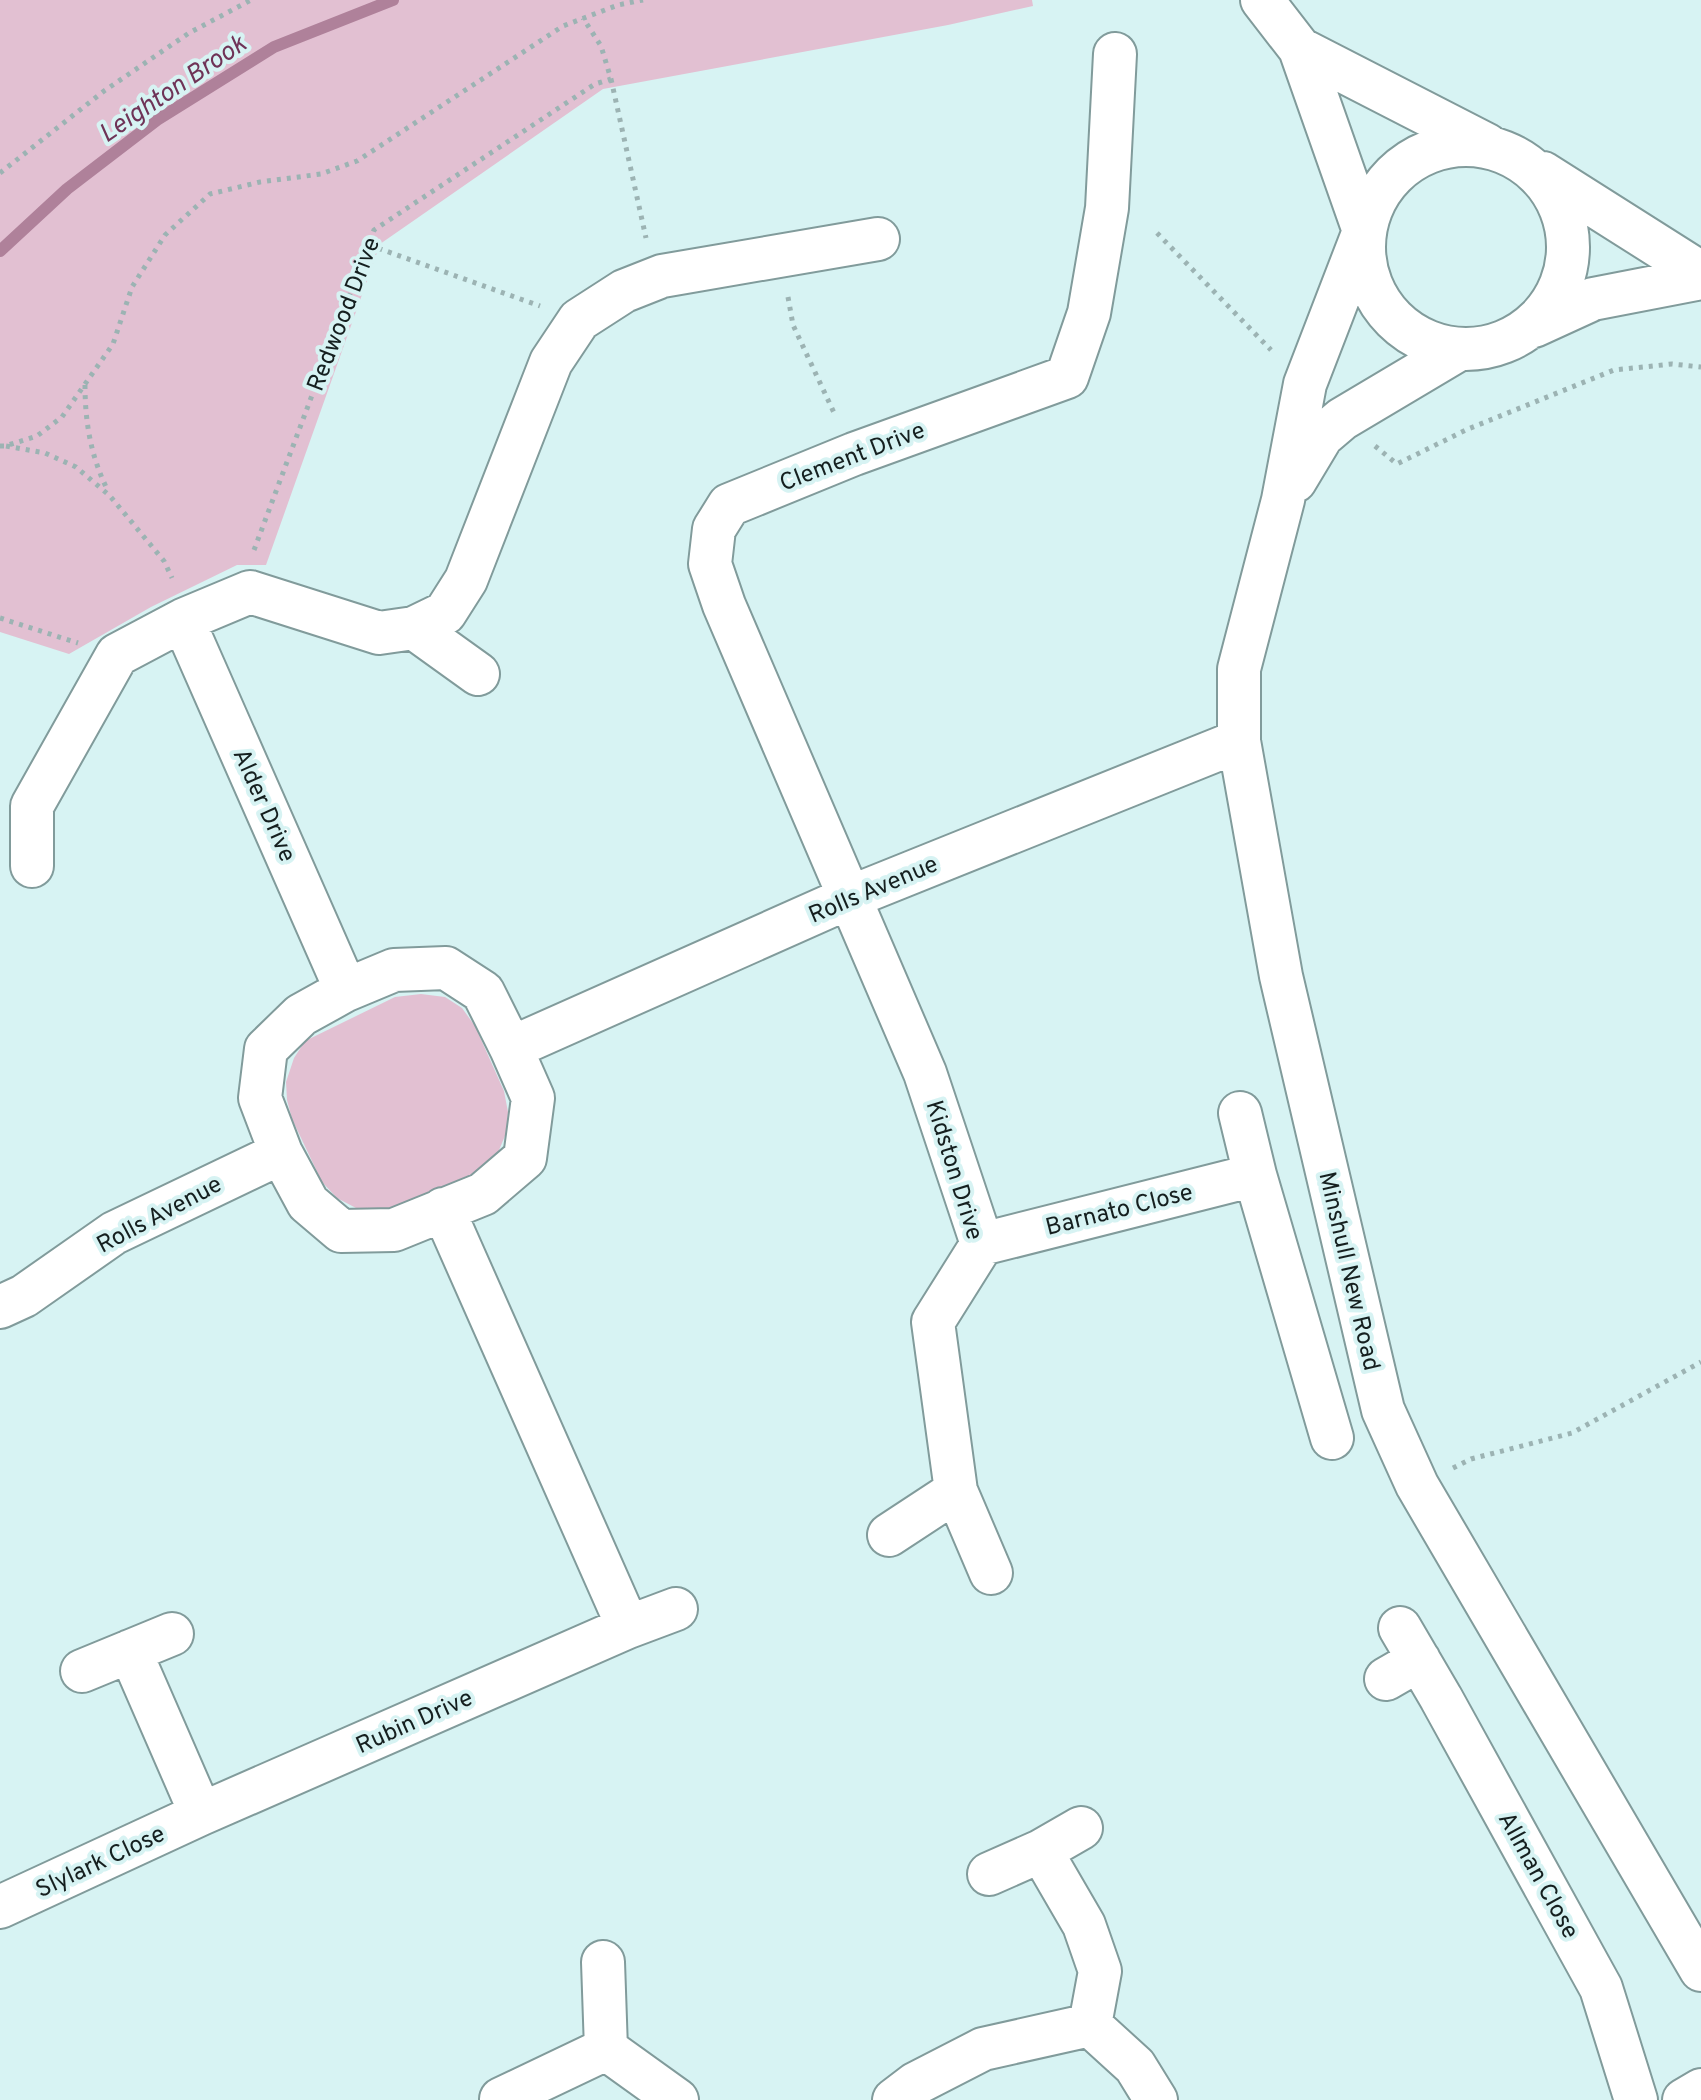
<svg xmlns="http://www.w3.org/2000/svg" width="1701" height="2100" viewBox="0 0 1701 2100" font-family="Overpass,sans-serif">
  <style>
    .green { fill: #e2c0d2 }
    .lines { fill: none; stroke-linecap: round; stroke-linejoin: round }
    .stream { stroke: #af819a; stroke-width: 12 }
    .minor-casing { stroke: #819b9b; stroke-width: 46 }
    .path { stroke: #9cb3b3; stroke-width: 5; stroke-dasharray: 4 6; stroke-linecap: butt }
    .minor { stroke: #fff; stroke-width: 42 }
    .labels { text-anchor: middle; stroke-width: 8; stroke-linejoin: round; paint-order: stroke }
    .street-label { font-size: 24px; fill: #151f1f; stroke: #d7f3f3 }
    .water-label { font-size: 26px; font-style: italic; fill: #6f3357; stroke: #d7f3f3 }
  </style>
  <rect width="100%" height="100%" fill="#d7f3f3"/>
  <path class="green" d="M 0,0 L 1032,0 L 1033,6 L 948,25 L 603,89 L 380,244 L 266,565 L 237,565 L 151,607 L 69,654 L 0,632 Z
    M 421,994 L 445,997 L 462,1008 L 475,1026 L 504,1091 L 508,1112 L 507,1131 L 497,1155 L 482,1170 L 391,1208 L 373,1210 L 356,1208 L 337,1198 L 322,1182 L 292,1119 L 287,1100 L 286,1082 L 294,1058 L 305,1041 L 395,997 Z"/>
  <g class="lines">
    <path class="stream" d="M 0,251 L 67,189 L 157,120 L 274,47 L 393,0"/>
    <g class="minor-casing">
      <path id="minor" d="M 1262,0 L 1300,49 L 1364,231 L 1305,384 L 1283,500 L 1239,669 L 1239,741 L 1281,976 L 1383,1410 L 1417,1485 L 1701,1970
        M 1300,49 L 1487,145
        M1364 247a102 102 0 1 1 204 0a102 102 0 1 1-204 0Z
        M 1543,173 L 1701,273
        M 1534,326 L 1593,299 L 1701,278
        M 1295,481 L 1322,436 L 1342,419 L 1458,350
        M 183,620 L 346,990
        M 414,628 L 445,613 L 466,580 L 551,362 L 579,320 L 624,291 L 662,276 L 878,239
        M 32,866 L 32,806 L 117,655 L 183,620 L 250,592 L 379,633 L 414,628 L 478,674
        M 446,968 L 483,992 L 511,1048 L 533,1098 L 525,1158 L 483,1194 L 394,1230 L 341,1231 L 308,1203 L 281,1153 L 260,1098 L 266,1049 L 301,1015 L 346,990 L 394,970 Z
        M 511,1048 L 848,898 L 1239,741
        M 1240,1113 L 1255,1175 L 1332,1438
        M 443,1209 L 628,1627
        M 982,1244 L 1255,1175
        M 0,1307 L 24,1296 L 114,1233 L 281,1153
        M 889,1535 L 956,1491
        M 991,1573 L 956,1491 L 933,1322 L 982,1244 L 925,1073 L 724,605 L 710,564 L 714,529 L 729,505 L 854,454 L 1067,377 L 1089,313 L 1107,208 L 1115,54
        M 1400,1628 L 1441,1698 L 1601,1988 L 1636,2100
        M 130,1651 L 201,1814
        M 82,1671 L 172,1634
        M 1386,1679 L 1419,1660
        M 1041,1851 L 1084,1925 L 1100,1971 L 1090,2025
        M 989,1874 L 1041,1851 L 1081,1828
        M 0,1907 L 201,1814 L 628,1627 L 676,1609
        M 603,1962 L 606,2049
        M 501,2099 L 606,2049 L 677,2100
        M 894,2100 L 915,2084 L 983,2049 L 1090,2025 L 1135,2066 L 1156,2100
        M 1684,2100 L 1701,2090"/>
    </g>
    <path class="path" d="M 611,79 L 646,238
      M 0,173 L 104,91 L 189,33 L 251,0
      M 1157,233 L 1271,350
      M 369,245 L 540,306
      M 788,297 L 793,325 L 836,417
      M 85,385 C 85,423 91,457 108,491
      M 0,446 L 5,446 L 37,436 L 62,417 L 113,344 L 132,287 L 165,235 L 210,194 L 260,182 L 321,174 L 357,161 L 563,26 L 618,5 L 643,0
      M 6,446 L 45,453 L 76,467 L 110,496 L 164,561 L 172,578
      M 1375,446 L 1397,464 L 1468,429 L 1614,370 L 1672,364 L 1701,367
      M 254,550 L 374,230 L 595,84 L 611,79 L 601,46 L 583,18
      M 0,618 L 78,643
      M 1453,1468 L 1471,1459 L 1572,1433 L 1701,1362"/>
    <use href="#minor" class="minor"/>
  </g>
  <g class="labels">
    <g class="street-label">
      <text transform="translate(343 314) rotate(-69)" y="8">Redwood Drive</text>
      <text transform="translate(852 456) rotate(-21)" y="8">Clement Drive</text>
      <text transform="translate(265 805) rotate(66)" y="8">Alder Drive</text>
      <text transform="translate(873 889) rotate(-23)" y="8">Rolls Avenue</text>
      <text transform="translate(955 1170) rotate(73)" y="8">Kidston Drive</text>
      <text transform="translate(1119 1209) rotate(-14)" y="8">Barnato Close</text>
      <text transform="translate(159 1214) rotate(-28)" y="8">Rolls Avenue</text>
      <text transform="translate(1350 1271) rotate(77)" y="8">Minshull New Road</text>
      <text transform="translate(414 1721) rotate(-24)" y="8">Rubin Drive</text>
      <text transform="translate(100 1861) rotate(-25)" y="8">Slylark Close</text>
      <text transform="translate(1539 1875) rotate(61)" y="8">Allman Close</text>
    </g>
    <g class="water-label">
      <text transform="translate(172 88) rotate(-34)" y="9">Leighton Brook</text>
    </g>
  </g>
</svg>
